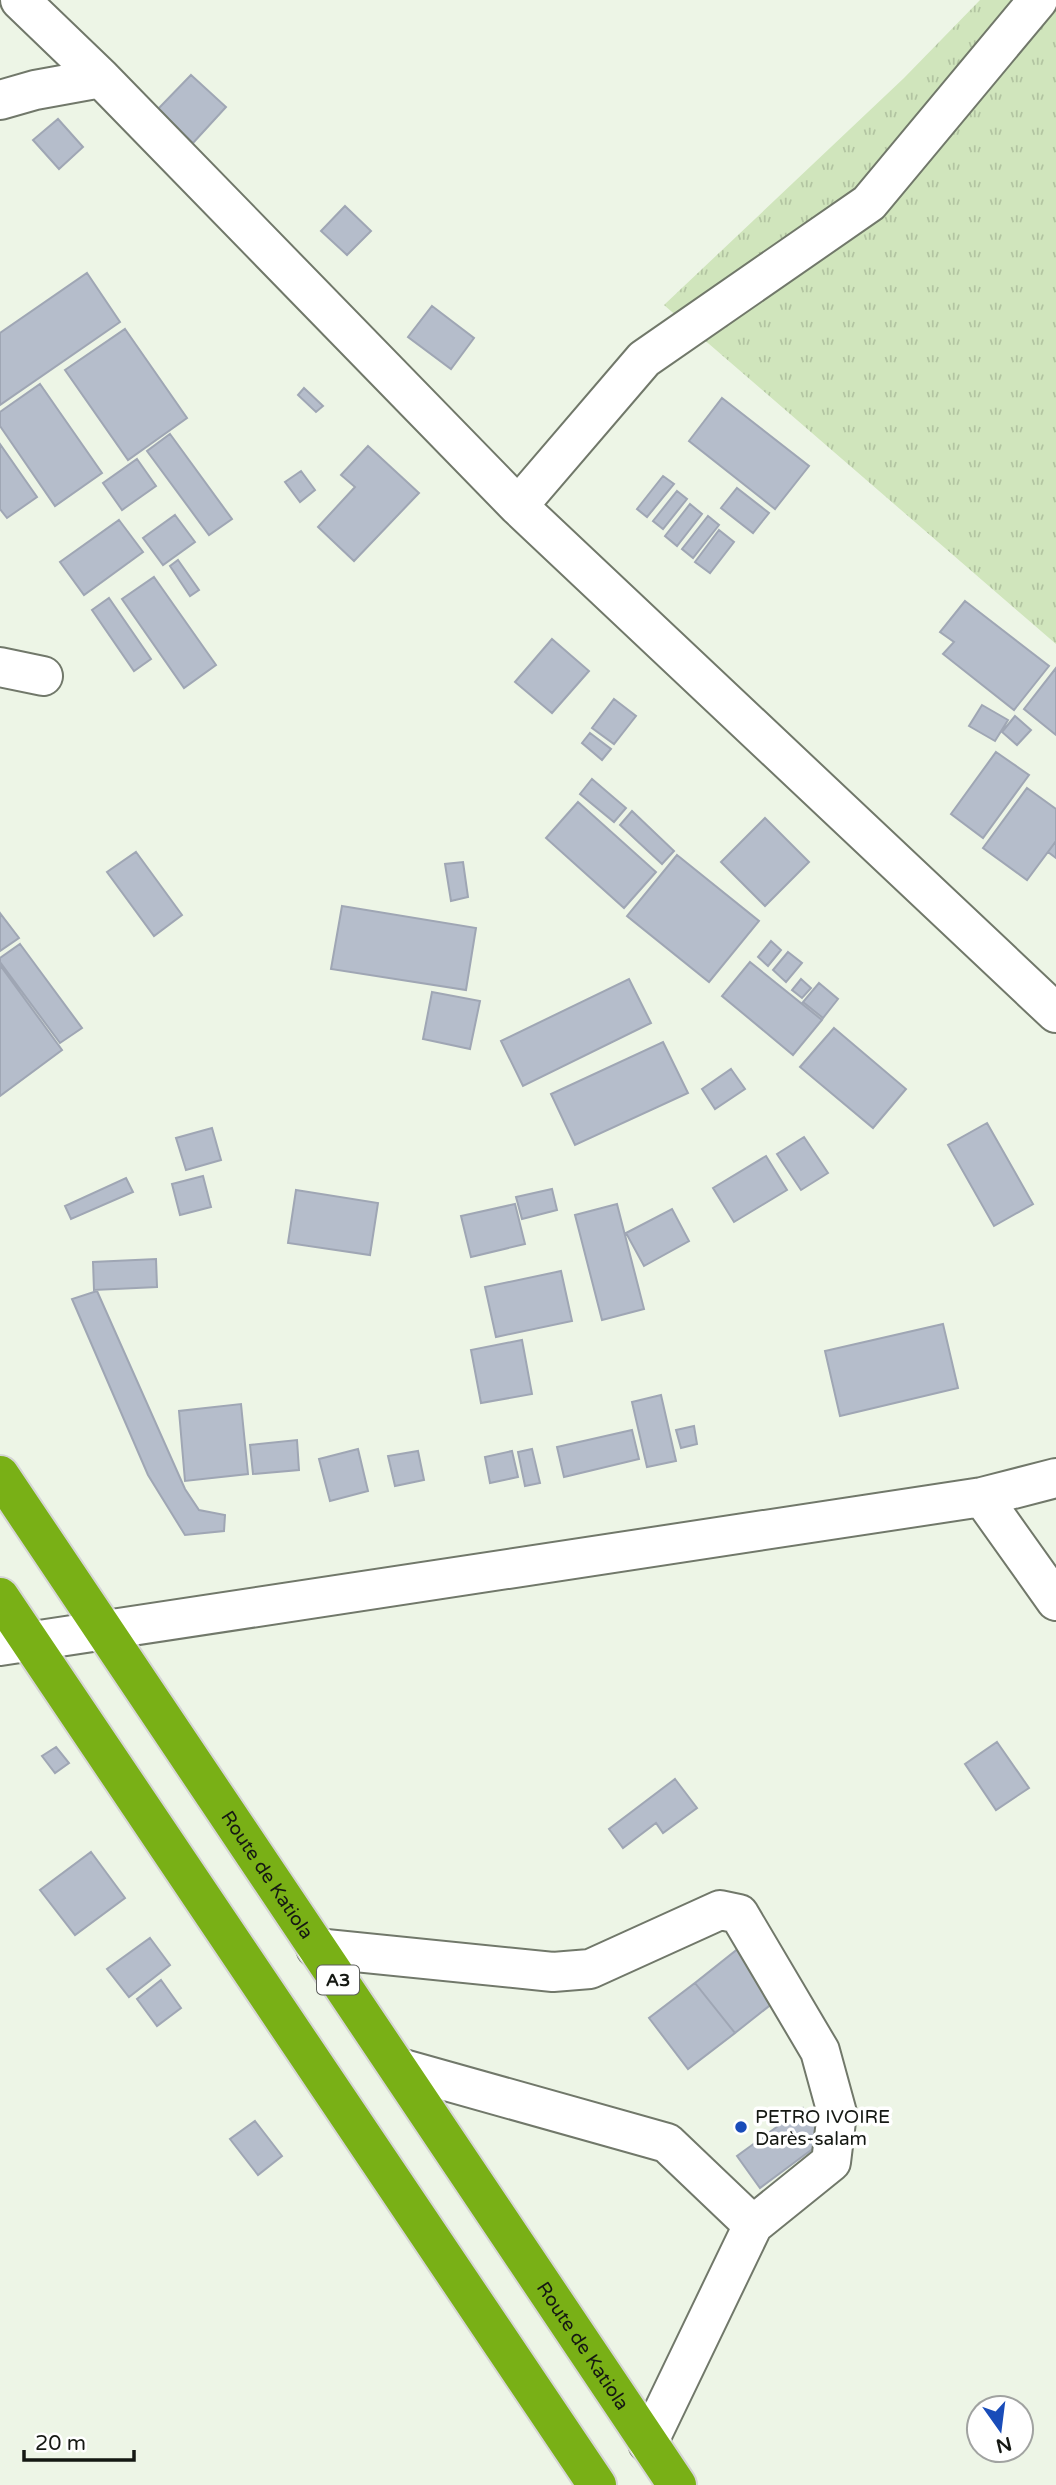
<svg xmlns="http://www.w3.org/2000/svg" width="1056" height="2485" viewBox="0 0 1056 2485" font-family="'Varela Round',sans-serif">
  <style>
    .grass { fill: url(#grass-tufts) }
    .building { fill: #b5bdcb; stroke: #9fa6b4; stroke-width: 2 }
    .lines { fill: none; stroke-linecap: round; stroke-linejoin: round }
    .minor-casing { stroke: #71786a; stroke-width: 42 }
    .highway-casing { stroke: #d5d5d5; stroke-width: 42 }
    .minor { stroke: #fff; stroke-width: 38 }
    .highway { stroke: #79b016; stroke-width: 38 }
    .poi-dot { fill: #194cb9; stroke: #fff; stroke-width: 2.5 }
    .labels { text-anchor: middle; stroke-width: 7; stroke-linejoin: round; paint-order: stroke }
    .shield { fill: #fff; stroke: #5b5d5a; stroke-width: 2 }
    .shield-label { font-size: 18px; font-weight: bold; fill: #151813 }
    .street-label { font-size: 19px; fill: #151813; stroke: #fff }
    .poi-label { font-size: 19px; fill: #151813; stroke: #fff; text-anchor: start }
  </style>
  <defs>
    <pattern id="grass-tufts" width="24" height="20" patternUnits="userSpaceOnUse" patternTransform="scale(1.75)"><rect width="24" height="20" fill="#d0e5bc"/><path d="M3 7l-1-3M5 7V3M7 7l1-3M15 17l-1-3M17 17v-4M19 17l1-3" fill="none" stroke="#b2c4a1"/></pattern>
  </defs>
  <rect width="100%" height="100%" fill="#edf5e6"/>
  <path class="grass" d="M 980,0 L 1056,0 L 1056,644 L 664,305 L 904,78 Z"/>
  <path class="building" d="M 191,75 L 226,107 L 193,143 L 158,109 Z
    M 58,119 L 83,147 L 59,169 L 33,140 Z
    M 345,206 L 371,231 L 347,255 L 321,231 Z
    M 87,273 L 120,322 L 0,405 L 0,333 Z
    M 432,306 L 474,338 L 451,369 L 408,337 Z
    M 125,329 L 187,418 L 128,460 L 65,370 Z
    M 40,384 L 102,473 L 55,506 L 0,426 L 0,412 Z
    M 304,388 L 323,406 L 316,412 L 298,395 Z
    M 722,398 L 809,466 L 775,509 L 689,441 Z
    M 170,434 L 232,519 L 209,535 L 147,451 Z
    M 0,444 L 37,497 L 7,518 L 0,509 Z
    M 368,446 L 419,493 L 354,561 L 318,527 L 355,487 L 341,475 Z
    M 137,459 L 156,486 L 122,510 L 103,483 Z
    M 301,471 L 315,490 L 300,502 L 285,482 Z
    M 663,476 L 674,484 L 647,517 L 637,509 Z
    M 737,488 L 769,513 L 753,533 L 721,508 Z
    M 677,491 L 687,499 L 663,529 L 653,521 Z
    M 690,504 L 702,514 L 677,546 L 665,536 Z
    M 175,515 L 195,542 L 163,565 L 143,538 Z
    M 708,516 L 719,525 L 693,558 L 682,549 Z
    M 119,520 L 143,552 L 84,595 L 60,562 Z
    M 719,530 L 734,542 L 710,573 L 695,562 Z
    M 178,560 L 199,590 L 190,596 L 170,566 Z
    M 154,577 L 216,665 L 184,688 L 122,599 Z
    M 109,598 L 151,659 L 134,671 L 92,610 Z
    M 965,601 L 1049,666 L 1014,710 L 943,654 L 954,642 L 940,632 Z
    M 552,639 L 589,671 L 552,713 L 515,682 Z
    M 1056,668 L 1056,735 L 1024,709 Z
    M 614,699 L 636,716 L 614,744 L 592,728 Z
    M 982,705 L 1008,720 L 995,741 L 969,726 Z
    M 1015,716 L 1031,730 L 1017,745 L 1002,732 Z
    M 590,733 L 611,749 L 602,760 L 582,743 Z
    M 996,752 L 1029,775 L 983,838 L 951,814 Z
    M 592,779 L 626,808 L 614,822 L 580,794 Z
    M 1027,788 L 1056,809 L 1056,841 L 1027,880 L 983,848 Z
    M 578,802 L 656,872 L 624,908 L 546,838 Z
    M 632,811 L 674,851 L 662,864 L 620,825 Z
    M 765,818 L 809,862 L 765,906 L 721,862 Z
    M 1056,841 L 1056,858 L 1048,852 Z
    M 136,852 L 182,915 L 154,936 L 107,872 Z
    M 677,855 L 759,921 L 709,982 L 627,916 Z
    M 463,862 L 468,897 L 451,901 L 445,864 Z
    M 342,906 L 476,928 L 466,990 L 331,969 Z
    M 0,913 L 19,938 L 0,951 Z
    M 771,941 L 781,950 L 768,966 L 758,957 Z
    M 20,944 L 82,1028 L 60,1043 L 0,962 L 0,958 Z
    M 788,952 L 802,963 L 786,982 L 773,970 Z
    M 750,962 L 822,1020 L 793,1055 L 722,996 Z
    M 0,965 L 62,1050 L 0,1096 Z
    M 629,979 L 651,1023 L 523,1086 L 501,1041 Z
    M 801,979 L 811,988 L 802,998 L 792,990 Z
    M 819,983 L 838,999 L 823,1018 L 803,1002 Z
    M 432,992 L 480,1001 L 470,1049 L 423,1039 Z
    M 834,1028 L 906,1089 L 873,1128 L 800,1067 Z
    M 663,1042 L 688,1093 L 575,1145 L 551,1094 Z
    M 731,1069 L 745,1089 L 715,1109 L 702,1089 Z
    M 987,1123 L 1033,1204 L 994,1226 L 948,1145 Z
    M 212,1128 L 221,1160 L 186,1170 L 176,1138 Z
    M 804,1137 L 828,1173 L 801,1190 L 777,1154 Z
    M 766,1156 L 787,1190 L 734,1222 L 713,1188 Z
    M 203,1176 L 211,1207 L 180,1215 L 172,1184 Z
    M 126,1178 L 133,1192 L 71,1219 L 65,1206 Z
    M 552,1189 L 557,1210 L 522,1219 L 516,1197 Z
    M 296,1190 L 378,1203 L 370,1255 L 288,1243 Z
    M 515,1204 L 525,1244 L 471,1257 L 461,1216 Z
    M 617,1204 L 644,1309 L 602,1320 L 575,1215 Z
    M 672,1209 L 689,1241 L 644,1266 L 626,1233 Z
    M 156,1259 L 157,1287 L 94,1290 L 93,1262 Z
    M 561,1271 L 572,1321 L 496,1337 L 485,1287 Z
    M 97,1291 L 185,1489 L 199,1510 L 225,1515 L 224,1531 L 185,1535 L 148,1475 L 72,1299 Z
    M 943,1324 L 958,1388 L 840,1416 L 825,1351 Z
    M 522,1340 L 532,1394 L 481,1403 L 471,1350 Z
    M 661,1395 L 676,1461 L 647,1467 L 632,1402 Z
    M 241,1404 L 248,1474 L 185,1481 L 179,1411 Z
    M 694,1426 L 697,1444 L 681,1448 L 676,1430 Z
    M 632,1430 L 639,1459 L 564,1477 L 557,1447 Z
    M 297,1440 L 299,1470 L 253,1474 L 250,1445 Z
    M 358,1449 L 368,1491 L 330,1501 L 319,1459 Z
    M 532,1449 L 540,1483 L 525,1486 L 518,1452 Z
    M 418,1451 L 424,1480 L 395,1486 L 388,1456 Z
    M 512,1451 L 518,1477 L 490,1483 L 485,1457 Z
    M 997,1742 L 1029,1788 L 996,1810 L 965,1764 Z
    M 56,1747 L 69,1763 L 55,1773 L 42,1756 Z
    M 675,1779 L 697,1808 L 663,1833 L 656,1823 L 623,1848 L 609,1829 Z
    M 91,1852 L 125,1898 L 75,1935 L 40,1890 Z
    M 150,1938 L 170,1965 L 129,1997 L 107,1969 Z
    M 744,1944 L 783,1995 L 735,2033 L 695,1983 Z
    M 161,1980 L 181,2008 L 157,2026 L 137,1999 Z
    M 695,1983 L 735,2033 L 688,2069 L 649,2018 Z
    M 803,2108 L 826,2139 L 760,2188 L 737,2156 Z
    M 255,2121 L 282,2156 L 258,2175 L 230,2139 Z"/>
  <g class="lines">
    <g class="minor-casing">
      <path id="minor" d="M 20,0 L 101,78 L 518,506 L 1056,1013
        M 0,100 L 35,90 L 101,78
        M 518,506 L 644,359 L 869,203 L 1038,0
        M 0,667 L 43,676
        M 982,1497 L 1056,1601
        M 0,1646 L 982,1497 L 1056,1478
        M 316,1948 L 553,1972 L 590,1969 L 720,1910 L 739,1914 L 820,2051 L 837,2113 L 831,2162 L 753,2225
        M 400,2068 L 667,2143 L 753,2225 L 648,2443"/>
    </g>
    <g class="highway-casing">
      <g id="highway">
        <path id="s1" d="M 0,1475 L 677,2485"/>
        <path d="M 0,1597 L 597,2485"/>
      </g>
    </g>
    <use href="#minor" class="minor"/>
    <use href="#highway" class="highway"/>
  </g>
  <circle class="poi-dot" cx="741" cy="2127" r="7"/>
  <g class="labels">
    <rect class="shield" x="317" y="1965.5" width="42" height="29" rx="5"/>
    <g class="shield-label">
      <text x="338" y="1986">A3</text>
    </g>
    <g class="street-label">
      <text dy="7" stroke="none"><textPath href="#s1" startOffset="481">Route de Katiola</textPath></text>
      <text dy="7" stroke="none"><textPath href="#s1" startOffset="1048">Route de Katiola</textPath></text>
    </g>
    <g class="poi-label">
      <text x="755" y="2123">PETRO IVOIRE<tspan x="755" dy="22">Darès-salam</tspan></text>
    </g>
  </g>
  <g transform="translate(1000 2429) rotate(166)"><circle r="33" fill="#ffffff" stroke="#a1a3a1" stroke-width="2"/>
  <path d="M0-5L12 26L0 18L-12 26Z" fill="#194cb9"/>
  <text y="-10" font-size="19" font-weight="bold" text-anchor="middle" fill="#151813">N</text>
  </g>
  <path d="M24 2450v10h110v-10" fill="none" stroke="#151813" stroke-width="3.5"/>
  <text x="35" y="2450" font-size="21" fill="#151813" stroke="#ffffff" stroke-width="5" paint-order="stroke">20 m</text>
</svg>
